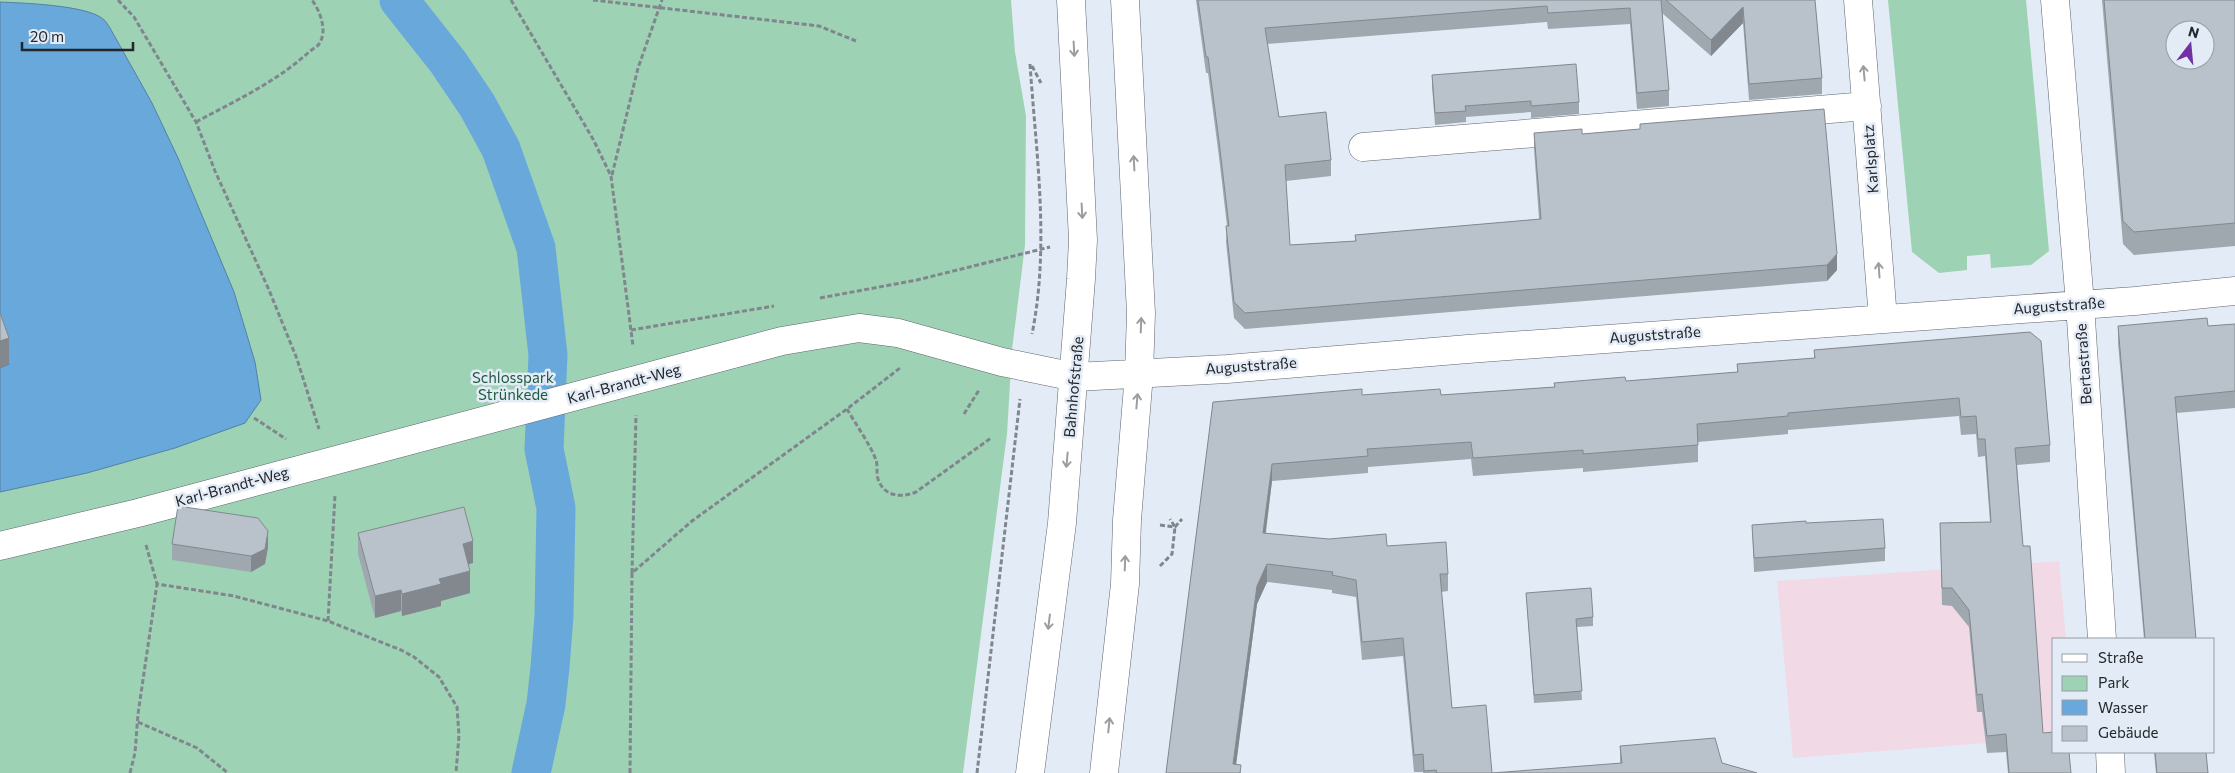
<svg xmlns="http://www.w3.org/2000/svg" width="2235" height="773" viewBox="0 0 2235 773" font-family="Commissioner,sans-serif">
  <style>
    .education { fill: #f1dae5 }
    .green { fill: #9ed2b4 }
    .water { fill: #68a8db; stroke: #5381a6 }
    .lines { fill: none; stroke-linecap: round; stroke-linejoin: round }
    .canal { stroke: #68a8db; stroke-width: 39 }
    .minor-casing { stroke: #5d656d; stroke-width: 29 }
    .path { stroke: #80868d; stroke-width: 3; stroke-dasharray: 5 2.5; stroke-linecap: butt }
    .minor { stroke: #fff; stroke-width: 28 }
    .wall { fill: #9fa7af }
    .shaded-wall { fill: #82888e }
    .building { fill: #b9c2cb; stroke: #82888e; fill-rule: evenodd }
    .oneway { stroke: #9c9d9f }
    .labels { text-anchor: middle; stroke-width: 5; stroke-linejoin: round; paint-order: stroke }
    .street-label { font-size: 15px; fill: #23262a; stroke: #e3ecf6 }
    .park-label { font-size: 15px; fill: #205a3e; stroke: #e3ecf6 }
  </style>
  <rect width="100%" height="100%" fill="#e3ecf6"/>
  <path class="education" d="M 2059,561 L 2066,639 L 2054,639 L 2054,739 L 1985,736 L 1986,743 L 1793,758 L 1777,581 Z"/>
  <path class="green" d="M 0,0 L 1011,0 L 1015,52 L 1026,116 L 1025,245 L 1012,350 L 1007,434 L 963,773 L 0,773 Z
    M 1888,0 L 2026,0 L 2049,251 L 2031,265 L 1991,268 L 1990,254 L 1967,256 L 1967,270 L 1939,273 L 1912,252 Z"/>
  <path class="water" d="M 0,2 C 22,3 87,5 103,19 C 106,21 108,25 110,28 L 152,103 L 178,158 L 234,292 L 255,362 L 261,400 L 245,423 L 175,448 L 87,473 L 0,492 L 0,368 L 9,364 L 0,340 Z"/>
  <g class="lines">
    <path class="canal" d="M 399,0 L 448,62 L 477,105 L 501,149 L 536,248 L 548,355 L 544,449 L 556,508 L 554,616 L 550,667 L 546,704 L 531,773"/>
    <g class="minor-casing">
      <path id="minor" d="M 1858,0 L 1883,319
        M 2055,0 L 2080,304 L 2102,639
        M 1363,147 L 1867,106
        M 0,546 L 138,513 L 782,341 L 859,328 L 898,333 L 1002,362 L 1075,377 L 1227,369 L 1468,349 L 2135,301 L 2235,291
        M 2110,752 L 2111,773
        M 1030,773 L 1062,523 L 1081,279 L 1083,240 L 1071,0
        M 1104,773 L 1125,584 L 1127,520 L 1139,374 L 1141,313 L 1125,0"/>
    </g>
    <path class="path" d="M 118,0 L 134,17 L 196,122 L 215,171 L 269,290 L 297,359 L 319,429
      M 511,0 L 593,139 L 611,176 L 633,346
      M 593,0 L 819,26 L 856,41
      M 1030,64 C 1036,153 1050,245 1032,334
      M 1032,66 L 1041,83
      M 196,122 C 235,101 278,81 310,51 C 313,49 318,46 319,44 C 328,31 320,11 312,0
      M 612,175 L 638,68 L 662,0
      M 820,298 L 917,280 L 1050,247
      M 631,330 L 774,306
      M 847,409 C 855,423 871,446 876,460 C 878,466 876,473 878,479 C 884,497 902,498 916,492 L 991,438
      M 964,414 L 979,390
      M 254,418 L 286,439
      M 1160,525 L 1175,527 L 1182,519
      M 146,545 L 157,584 L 234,596 L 328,621 L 401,650 L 414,657 L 439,677 L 457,707 L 459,735 L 456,773
      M 1160,566 L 1172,554 L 1175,527 L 1170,519
      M 632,573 L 636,415
      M 328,621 L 335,495
      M 138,722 L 197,748 L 228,773
      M 130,773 L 135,753 L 138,714 L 157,584
      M 630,773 L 632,573 L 692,521 L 847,409 L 900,368
      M 977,773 L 1020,399"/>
    <use href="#minor" class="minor"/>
  </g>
  <path class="wall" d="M 1196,0 L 1815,0 L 1822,78 L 1822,94 L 1749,100 L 1743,23 L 1711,56 L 1662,13 L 1669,90 L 1669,106 L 1637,109 L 1630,24 L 1548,29 L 1547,22 L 1267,44 L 1279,117 L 1331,160 L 1331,176 L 1286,181 L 1290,245 L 1355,241 L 1355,235 L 1539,219 L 1534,149 L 1534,133 L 1582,134 L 1640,129 L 1640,124 L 1837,270 L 1827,281 L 1245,329 L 1234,318 L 1226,242 L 1227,226 L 1219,157 L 1208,73 L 1206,73 Z
    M 2102,0 L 2235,0 L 2235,246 L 2134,255 L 2123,244 Z
    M 1432,75 L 1579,102 L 1579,114 L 1531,118 L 1531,112 L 1466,117 L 1466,122 L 1435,125 L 1432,86 Z
    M 2235,324 L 2235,408 L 2176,413 L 2196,639 L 2144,639 L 2118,343 L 2118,326 L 2208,326 Z
    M 2030,332 L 2050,445 L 2050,462 L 2017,465 L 2023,546 L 2043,733 L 2071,773 L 2008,773 L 2006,752 L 1987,753 L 1982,712 L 1977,712 L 1969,627 L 1952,606 L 1942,605 L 1940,523 L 1990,522 L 1985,456 L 1978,457 L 1976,434 L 1961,435 L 1959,416 L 1788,430 L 1788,434 L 1698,442 L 1698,462 L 1583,472 L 1583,468 L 1473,476 L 1471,459 L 1368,467 L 1368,473 L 1272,481 L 1266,533 L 1387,546 L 1448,574 L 1448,591 L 1441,592 L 1452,708 L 1492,773 L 1620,764 L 1620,746 L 1722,763 L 1757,773 L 1423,773 L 1423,772 L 1414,772 L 1403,656 L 1362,660 L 1356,597 L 1332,593 L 1332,590 L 1267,582 L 1257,604 L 1236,764 L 1241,773 L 1166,773 L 1213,402 L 1362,395 L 1441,395 L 1554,387 L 1554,383 L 1626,381 L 1737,372 L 1737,364 L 1814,358 L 1814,350 Z
    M 1806,523 L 1885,548 L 1885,561 L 1754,572 L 1752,525 Z
    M 358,533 L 473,563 L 468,564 L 470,593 L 441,601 L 441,606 L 402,616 L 401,611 L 375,618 L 358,554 Z
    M 172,544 L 268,547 L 265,564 L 251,572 L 172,560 Z
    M 1526,593 L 1593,617 L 1593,626 L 1577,627 L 1582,700 L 1534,703 Z
    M 2154,752 L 2206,752 L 2208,773 L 2156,773 Z"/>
  <path class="shaded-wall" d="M 1743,7 L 1743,23 L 1711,56 L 1711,40 Z
    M 1837,254 L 1837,270 L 1827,281 L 1827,265 Z
    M 9,338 L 9,364 L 0,368 L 0,341 Z
    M 1272,464 L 1272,481 L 1263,551 L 1263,533 Z
    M 268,531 L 268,547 L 265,564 L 251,572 L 251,556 Z
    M 473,541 L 473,563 L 463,566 L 463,544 Z
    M 1267,564 L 1267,582 L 1257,604 L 1235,773 L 1233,764 L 1257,586 Z
    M 470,571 L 470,593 L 441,601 L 441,606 L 402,616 L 402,594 L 439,579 Z
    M 401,590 L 401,611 L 375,618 L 375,596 Z"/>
  <path class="building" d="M 1198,0 L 1661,0 L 1669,90 L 1637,93 L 1630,8 L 1548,13 L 1547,6 L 1265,28 L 1279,117 L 1326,112 L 1331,160 L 1285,165 L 1290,245 L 1356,241 L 1355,235 L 1541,219 L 1534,133 L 1582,129 L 1582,134 L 1640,129 L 1640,124 L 1824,109 L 1837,254 L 1827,265 L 1245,313 L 1234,302 L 1226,226 L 1229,226 L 1219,141 L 1208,57 L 1206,57 Z
    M 1666,0 L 1815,0 L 1822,78 L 1749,84 L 1743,7 L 1711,40 Z
    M 2104,0 L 2235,0 L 2235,223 L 2134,232 L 2123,221 ZM 2175,30 L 2205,30 L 2205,60 L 2175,60 Z
    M 1576,64 L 1579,102 L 1531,106 L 1531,101 L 1465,106 L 1466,111 L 1435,113 L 1432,75 Z
    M 0,313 L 9,338 L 0,341 Z
    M 2207,318 L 2208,326 L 2235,324 L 2235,391 L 2175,397 L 2196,639 L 2145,639 L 2118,326 Z
    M 2030,332 L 2041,341 L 2050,445 L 2015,448 L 2023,546 L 2030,546 L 2043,733 L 2054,732 L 2054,752 L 2069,752 L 2071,773 L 2009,773 L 2006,734 L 1987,736 L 1982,694 L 1977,695 L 1969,610 L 1952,588 L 1942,588 L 1940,523 L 1991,522 L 1985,439 L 1978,439 L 1976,416 L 1961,417 L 1959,398 L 1788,413 L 1788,416 L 1697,424 L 1698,445 L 1583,454 L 1583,450 L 1473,458 L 1471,442 L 1367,449 L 1368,456 L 1272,464 L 1263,533 L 1329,539 L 1386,534 L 1387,546 L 1446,542 L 1448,574 L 1440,574 L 1452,708 L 1486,705 L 1492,773 L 1622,763 L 1620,746 L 1715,738 L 1722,763 L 1757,773 L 1437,773 L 1436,770 L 1424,771 L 1423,754 L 1414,755 L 1403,638 L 1362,642 L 1356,580 L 1332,575 L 1333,572 L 1267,564 L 1257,586 L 1233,764 L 1241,765 L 1240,773 L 1166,773 L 1213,402 L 1362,389 L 1362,395 L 1440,389 L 1441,395 L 1555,387 L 1554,383 L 1625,377 L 1626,381 L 1738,372 L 1737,364 L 1815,358 L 1814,350 Z
    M 178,506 L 258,518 L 268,531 L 265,549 L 251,556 L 172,544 Z
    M 464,507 L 473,541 L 463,544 L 470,571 L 439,579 L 441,584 L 402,594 L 401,590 L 375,596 L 358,533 Z
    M 1883,519 L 1885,548 L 1754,558 L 1752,525 L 1806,521 L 1806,523 Z
    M 1591,588 L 1593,617 L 1576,619 L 1582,691 L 1534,695 L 1526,593 Z
    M 2155,752 L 2206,752 L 2208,773 L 2157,773 Z"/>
  <defs><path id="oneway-shaft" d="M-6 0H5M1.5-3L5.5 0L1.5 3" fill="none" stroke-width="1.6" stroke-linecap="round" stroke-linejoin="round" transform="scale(1.25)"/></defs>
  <g class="oneway">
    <use href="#oneway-shaft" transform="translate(1074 49) rotate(87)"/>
    <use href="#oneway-shaft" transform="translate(1864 73) rotate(-95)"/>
    <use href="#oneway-shaft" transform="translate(1134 163) rotate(-93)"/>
    <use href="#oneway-shaft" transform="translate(1082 211) rotate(87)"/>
    <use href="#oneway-shaft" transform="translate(1879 270) rotate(-94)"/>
    <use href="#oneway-shaft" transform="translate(1141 325) rotate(-88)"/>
    <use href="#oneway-shaft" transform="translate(1137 401) rotate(-85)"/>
    <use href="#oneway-shaft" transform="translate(1067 460) rotate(95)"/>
    <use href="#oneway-shaft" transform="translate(1125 563) rotate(-88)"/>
    <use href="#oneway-shaft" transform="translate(1049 622) rotate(97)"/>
    <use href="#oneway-shaft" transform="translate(1109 725) rotate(-84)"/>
  </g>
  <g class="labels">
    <g class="street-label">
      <text transform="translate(1871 159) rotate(-94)" y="5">Karlsplatz</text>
      <text transform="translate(2059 306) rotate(-4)" y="5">Auguststraße</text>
      <text transform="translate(1655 335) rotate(-4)" y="5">Auguststraße</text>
      <text transform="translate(2084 364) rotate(-94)" y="5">Bertastraße</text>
      <text transform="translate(1251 366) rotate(-4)" y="5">Auguststraße</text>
      <text transform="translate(624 384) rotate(-15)" y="5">Karl-Brandt-Weg</text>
      <text transform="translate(1074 387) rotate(-85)" y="5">Bahnhofstraße</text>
      <text transform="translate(232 487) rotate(-15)" y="5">Karl-Brandt-Weg</text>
    </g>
    <g class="park-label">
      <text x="513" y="383">Schlosspark<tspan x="513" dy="17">Strünkede</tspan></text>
    </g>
  </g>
  <rect x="2052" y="638" width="162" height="115" fill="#e3ecf6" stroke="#969da4"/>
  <rect x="2062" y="654" width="25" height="8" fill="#ffffff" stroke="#969da4"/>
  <text x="2098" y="663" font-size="15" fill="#23262a">Straße</text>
  <rect x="2062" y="676" width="25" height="15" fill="#9ed2b4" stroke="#969da4"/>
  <text x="2098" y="688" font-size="15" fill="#23262a">Park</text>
  <rect x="2062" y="700" width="25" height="15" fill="#68a8db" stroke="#969da4"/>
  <text x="2098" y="713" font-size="15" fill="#23262a">Wasser</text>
  <rect x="2062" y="726" width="25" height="15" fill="#b9c2cb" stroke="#969da4"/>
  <text x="2098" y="738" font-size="15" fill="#23262a">Gebäude</text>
  <g transform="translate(2190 45) rotate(16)"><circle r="24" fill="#e3ecf6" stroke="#969da4"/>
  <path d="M0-4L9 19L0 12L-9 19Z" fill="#7330a4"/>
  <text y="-8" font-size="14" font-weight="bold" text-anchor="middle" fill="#23262a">N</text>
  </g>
  <path d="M22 42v8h111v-8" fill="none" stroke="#23262a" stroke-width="2.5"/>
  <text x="30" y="42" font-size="15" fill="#23262a" stroke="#e3ecf6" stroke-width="4" paint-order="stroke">20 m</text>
</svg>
